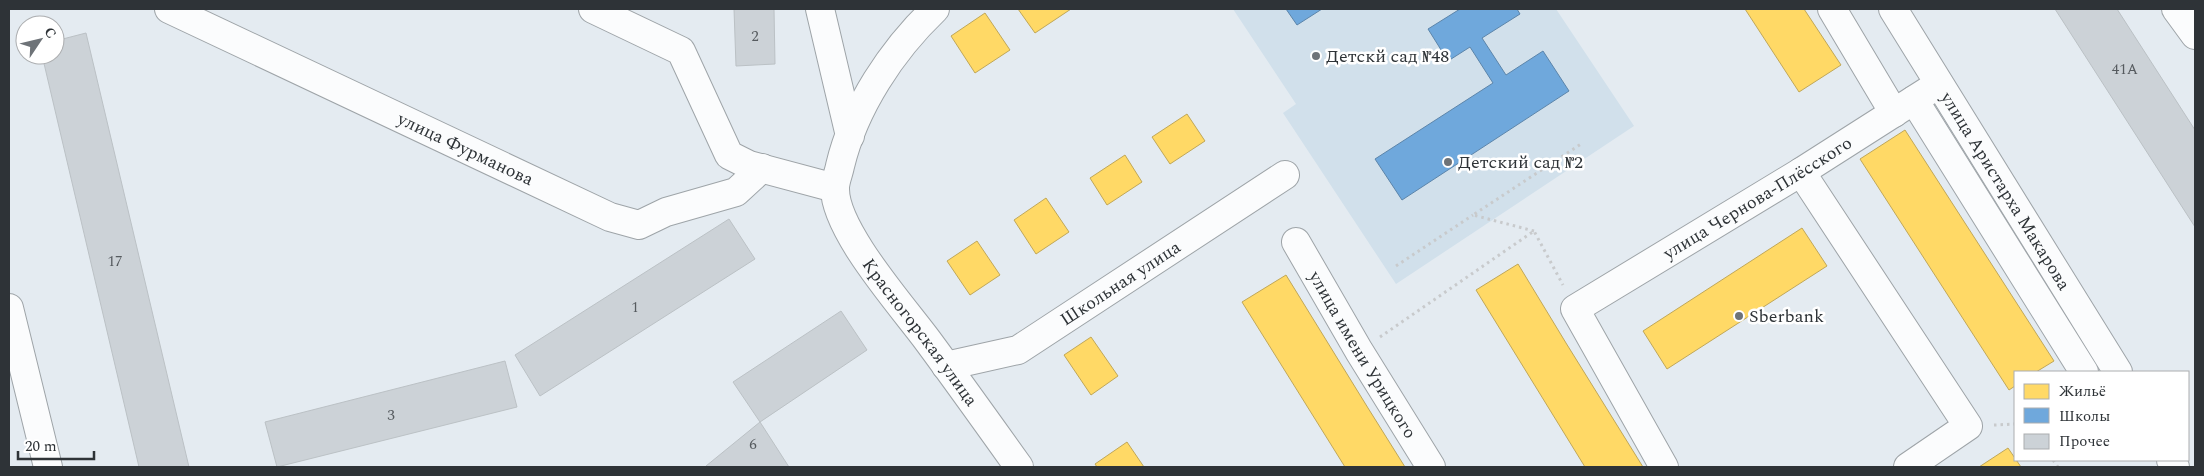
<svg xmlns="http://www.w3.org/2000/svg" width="2204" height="476" viewBox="0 0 2204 476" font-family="Spectral,serif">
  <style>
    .built { fill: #d1e0eb }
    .homes { fill: #ffd966; stroke: #c0a758 }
    .schools { fill: #6fa8dc; stroke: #5c85aa }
    .building { fill: #ccd2d7; stroke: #bbc1c5 }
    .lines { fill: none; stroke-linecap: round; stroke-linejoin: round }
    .minor-casing { stroke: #9ea4a8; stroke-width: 30 }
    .path { stroke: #c8cacc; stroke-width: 3; stroke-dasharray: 2.5 4; stroke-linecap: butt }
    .minor { stroke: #fbfcfd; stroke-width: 28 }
    .poi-dot { fill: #6e7378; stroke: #fff; stroke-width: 2 }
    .labels { text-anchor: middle; stroke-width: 5; stroke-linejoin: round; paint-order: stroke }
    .number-label { font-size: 15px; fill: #565b5f }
    .poi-label { font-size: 18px; fill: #2e3337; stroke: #fff; text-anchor: start }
    .street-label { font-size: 18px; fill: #2e3337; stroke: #fff }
  </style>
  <rect width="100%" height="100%" fill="#e4ebf1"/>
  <path class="built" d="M 1233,9 L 1556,9 L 1634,126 L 1396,284 L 1283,113 L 1296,104 Z"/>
  <path class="homes" d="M 1018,9 L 1071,9 L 1035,33 Z
    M 1745,9 L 1804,9 L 1841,65 L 1799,92 Z
    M 985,13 L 1010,50 L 975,73 L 951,36 Z
    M 1187,114 L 1205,141 L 1170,164 L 1152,137 Z
    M 1905,130 L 2054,361 L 2036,372 L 2015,372 L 2015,386 L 2009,390 L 1860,159 Z
    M 1125,155 L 1142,182 L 1107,205 L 1090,178 Z
    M 1046,198 L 1069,232 L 1036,254 L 1014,220 Z
    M 1802,228 L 1827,266 L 1667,369 L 1643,331 Z
    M 977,241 L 1000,275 L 970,295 L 947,261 Z
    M 1518,264 L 1566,343 L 1643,467 L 1585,467 L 1476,290 Z
    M 1286,275 L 1368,408 L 1405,467 L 1345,467 L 1242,302 Z
    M 1091,337 L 1118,376 L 1091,395 L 1064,355 Z
    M 1127,442 L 1144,467 L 1097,467 L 1095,464 Z
    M 2008,448 L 2021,467 L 1978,467 L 1979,467 Z"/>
  <path class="schools" d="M 1286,9 L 1322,9 L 1297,25 Z
    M 1460,9 L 1517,9 L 1520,14 L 1482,38 L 1506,75 L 1543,51 L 1569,91 L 1402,200 L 1375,159 L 1493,83 L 1470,47 L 1448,61 L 1428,29 Z"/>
  <path class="building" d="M 734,9 L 774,9 L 775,64 L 736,66 Z
    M 2055,9 L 2117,9 L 2195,130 L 2195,227 Z
    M 86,33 L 189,467 L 139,467 L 42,55 L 55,55 L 55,41 Z
    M 729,219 L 755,259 L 540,396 L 515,355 Z
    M 841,311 L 867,350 L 760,422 L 733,382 Z
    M 505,361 L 517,407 L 277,467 L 265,422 Z
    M 760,422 L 789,467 L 707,467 L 706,466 Z"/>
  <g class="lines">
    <g class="minor-casing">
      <g id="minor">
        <path id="s1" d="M 169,9 L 610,217 L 639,225 L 666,212 L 736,192 L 762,168"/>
        <path d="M 593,9 L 681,51 L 729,155 L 749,165 L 835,188"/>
        <path d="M 820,9 L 850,136"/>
        <path id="s2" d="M 935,9 C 892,50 854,107 840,166 C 839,172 835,181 835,188 C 834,230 903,307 928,341 C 959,383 989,425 1019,467"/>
        <path d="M 1832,9 L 1894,113"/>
        <path id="s3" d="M 1893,9 L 2118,372"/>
        <path d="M 2176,9 L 2195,35"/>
        <path d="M 1914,100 L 2084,372"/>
        <path d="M 1801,172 L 1968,426 L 1908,467"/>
        <path id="s4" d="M 1296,242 L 1359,351 L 1431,467"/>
        <path d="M 9,308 L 48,467"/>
        <path id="s5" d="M 946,366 L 1018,350 L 1285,175"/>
        <path d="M 2171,460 L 2175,467"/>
        <path id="s6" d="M 1664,467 L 1575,309 L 1801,172 L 1939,84"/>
      </g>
    </g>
    <path class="path" d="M 1534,231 L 1473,215 L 1581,144
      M 1396,266 L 1473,215
      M 1380,337 L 1534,231 L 1563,285
      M 1994,425 L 2015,424
      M 2053,460 L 2058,467"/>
    <use href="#minor" class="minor"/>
  </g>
  <g class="poi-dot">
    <circle cx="1316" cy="56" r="5"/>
    <circle cx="1448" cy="162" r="5"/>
    <circle cx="1739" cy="316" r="5"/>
  </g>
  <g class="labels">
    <g class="number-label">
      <text x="755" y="41">2</text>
      <text x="2125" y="74">41А</text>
      <text x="115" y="266">17</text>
      <text x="635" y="312">1</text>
      <text x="391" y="420">3</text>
      <text x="753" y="449">6</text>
    </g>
    <g class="poi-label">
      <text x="1326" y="62">Детскй сад №48</text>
      <text x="1458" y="168">Детский сад №2</text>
      <text x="1749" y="322">Sberbank</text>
    </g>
    <g class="street-label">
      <text dy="6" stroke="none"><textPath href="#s1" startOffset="328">улица Фурманова</textPath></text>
      <text dy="6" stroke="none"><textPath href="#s3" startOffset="214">улица Аристарха Макарова</textPath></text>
      <text dy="6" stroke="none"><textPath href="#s6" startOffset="395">улица Чернова-Плёсского</textPath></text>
      <text dy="6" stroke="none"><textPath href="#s5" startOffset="196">Школьная улица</textPath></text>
      <text dy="6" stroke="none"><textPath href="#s2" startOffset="378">Красногорская улица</textPath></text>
      <text dy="6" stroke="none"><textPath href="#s4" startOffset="131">улица имени Урицкого</textPath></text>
    </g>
  </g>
  <rect width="2204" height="476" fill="none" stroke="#2e3337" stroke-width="20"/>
  <rect x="2014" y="371" width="175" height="90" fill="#ffffff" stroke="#abadaf"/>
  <rect x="2024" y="384" width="25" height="15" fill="#ffd966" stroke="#abadaf"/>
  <text x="2059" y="396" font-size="15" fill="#2e3337">Жильё</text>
  <rect x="2024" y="408" width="25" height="15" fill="#6fa8dc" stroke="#abadaf"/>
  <text x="2059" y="421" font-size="15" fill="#2e3337">Школы</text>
  <rect x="2024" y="434" width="25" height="15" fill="#ccd2d7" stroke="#abadaf"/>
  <text x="2059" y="446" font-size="15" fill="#2e3337">Прочее</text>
  <g transform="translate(40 40) rotate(55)"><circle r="24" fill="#ffffff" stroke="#abadaf"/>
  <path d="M0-4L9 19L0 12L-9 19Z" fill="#6e7378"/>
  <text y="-8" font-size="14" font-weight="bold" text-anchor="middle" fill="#2e3337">С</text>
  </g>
  <path d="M18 451v8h76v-8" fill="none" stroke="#2e3337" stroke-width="2.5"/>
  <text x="25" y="451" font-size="15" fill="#2e3337" stroke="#ffffff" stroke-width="4" paint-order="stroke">20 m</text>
</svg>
